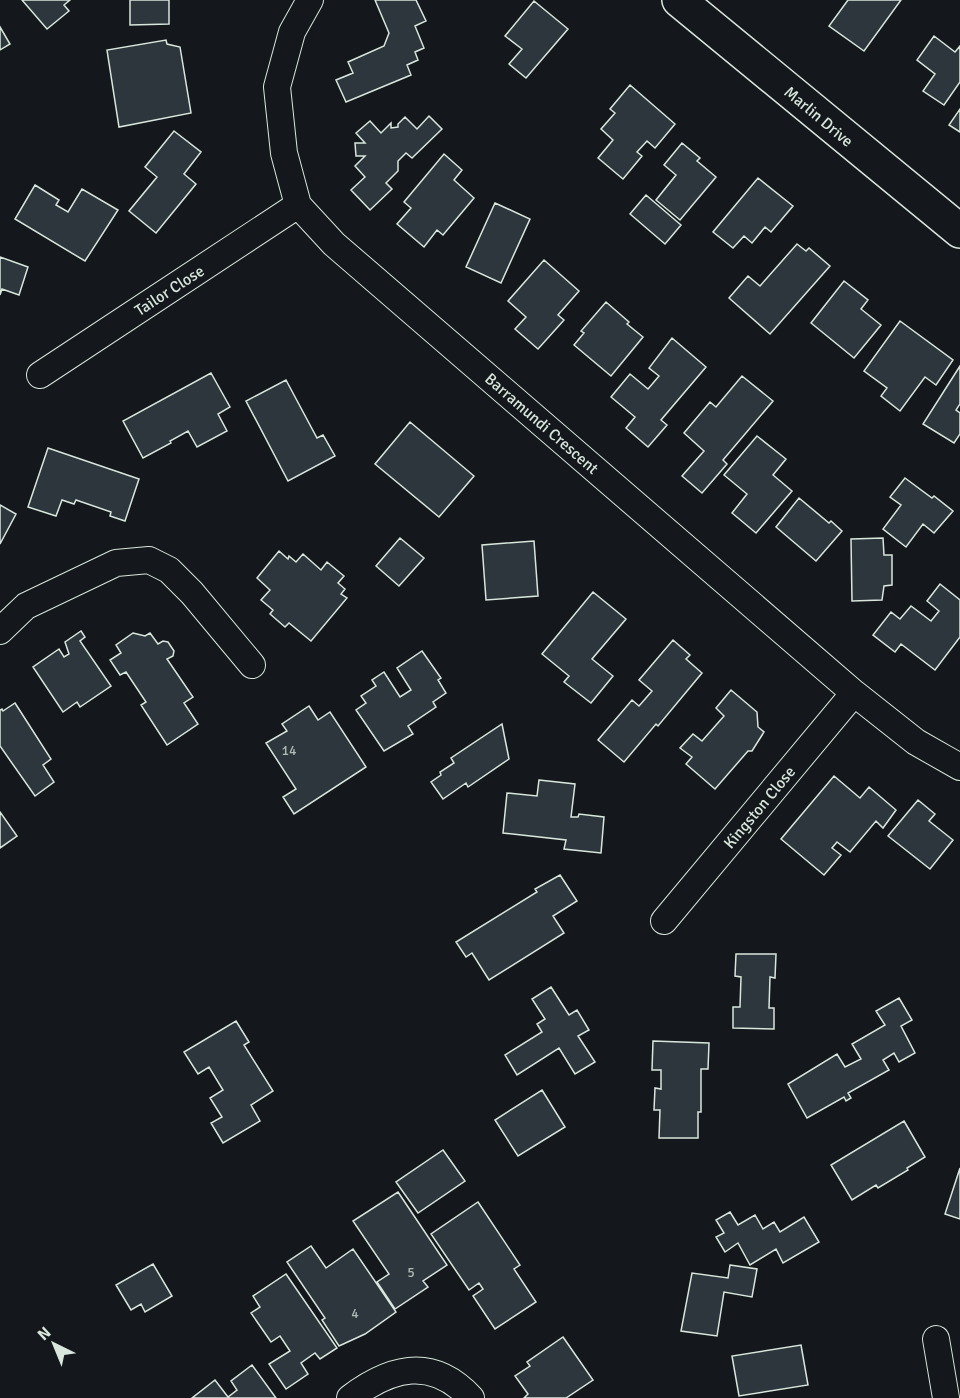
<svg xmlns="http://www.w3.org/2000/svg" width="960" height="1398" viewBox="0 0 960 1398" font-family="Signika,sans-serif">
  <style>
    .building { fill: #2c363c; stroke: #d8e6dc; stroke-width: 1.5 }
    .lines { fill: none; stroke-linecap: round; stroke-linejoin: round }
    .street-casing { stroke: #d8e6dc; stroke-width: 28 }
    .secondary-casing { stroke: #d8e6dc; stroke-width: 36 }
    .street { stroke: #14181c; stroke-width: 26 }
    .secondary { stroke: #14181c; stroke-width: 33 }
    .labels { text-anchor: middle; stroke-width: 4.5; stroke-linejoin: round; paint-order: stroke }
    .number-label { font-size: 14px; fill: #adbab4 }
    .street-label { font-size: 16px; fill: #d8e6dc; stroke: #14181c }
  </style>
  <rect width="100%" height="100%" fill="#14181c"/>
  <path class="building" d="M 22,0 L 70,0 L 64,5 L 69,11 L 47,29 Z
    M 130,0 L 169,0 L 169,24 L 130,25 Z
    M 375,0 L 416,0 L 426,21 L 415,26 L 424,48 L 415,52 L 418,60 L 407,65 L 411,75 L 346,102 L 336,80 L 353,73 L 348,62 L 384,46 L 389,33 Z
    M 848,0 L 901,0 L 864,51 L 829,26 Z
    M 534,1 L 568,29 L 526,78 L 509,64 L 522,49 L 505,36 Z
    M 0,27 L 10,44 L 0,50 Z
    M 934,36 L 955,52 L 960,46 L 960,82 L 944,105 L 923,91 L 935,74 L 917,60 Z
    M 166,40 L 167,44 L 180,47 L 191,113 L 119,127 L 107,50 Z
    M 630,85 L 675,124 L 655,148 L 647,141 L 637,152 L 642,156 L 623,179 L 598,158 L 613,140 L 601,129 L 615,113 L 610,109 Z
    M 960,109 L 960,132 L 949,125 Z
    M 429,116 L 442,129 L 412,158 L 406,153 L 398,161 L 398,171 L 386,183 L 392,189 L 370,210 L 351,190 L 365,177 L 355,166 L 365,156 L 356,156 L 355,143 L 365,143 L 356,133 L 370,121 L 381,133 L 391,123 L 391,128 L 398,127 L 398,124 L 405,117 L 417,129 Z
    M 174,131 L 201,152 L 184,174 L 196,184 L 156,233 L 129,211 L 157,177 L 145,167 Z
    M 682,143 L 700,158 L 697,161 L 716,177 L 680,220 L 656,200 L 676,175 L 664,165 Z
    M 444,154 L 462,170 L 454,180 L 474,198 L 443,235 L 437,230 L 424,247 L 397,224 L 411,208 L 404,202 Z
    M 758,178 L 793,206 L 771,232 L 765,227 L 752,243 L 744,236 L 733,248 L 713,232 Z
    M 35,185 L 59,200 L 56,205 L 68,212 L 82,189 L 118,210 L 85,261 L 15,219 Z
    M 646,195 L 681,225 L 665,244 L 630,214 Z
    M 495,203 L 530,219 L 501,283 L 466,267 Z
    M 797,244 L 806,251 L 809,248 L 830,266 L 770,334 L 729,298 L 748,276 L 760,286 Z
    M 0,257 L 28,267 L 19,295 L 2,289 L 0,295 Z
    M 544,260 L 579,291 L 558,315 L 564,320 L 538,349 L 515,329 L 526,317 L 508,301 Z
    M 844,281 L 868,300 L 861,309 L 881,325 L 854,358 L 811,323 Z
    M 606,302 L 629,322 L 627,324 L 643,337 L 611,376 L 574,345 L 584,333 L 581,331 Z
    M 900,321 L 953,360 L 936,385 L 925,377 L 900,411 L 881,396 L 887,388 L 864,371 Z
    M 672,338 L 706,367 L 661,420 L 667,425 L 648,447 L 626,428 L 635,417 L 611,397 L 630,374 L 648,389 L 659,376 L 649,368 Z
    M 960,366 L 960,404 L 956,410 L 960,413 L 960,434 L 954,443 L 923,424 Z
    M 211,373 L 230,407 L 218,414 L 227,431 L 197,447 L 188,431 L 170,441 L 171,443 L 143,458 L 123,421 Z
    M 742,376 L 773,401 L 723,460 L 727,464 L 702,493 L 682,476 L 704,451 L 684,433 L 710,402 L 716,407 Z
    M 286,380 L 317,438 L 323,435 L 335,456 L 288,481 L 246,401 Z
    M 410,422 L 474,476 L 439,517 L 375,464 Z
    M 757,436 L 786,459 L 773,475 L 792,491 L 756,533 L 732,513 L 747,494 L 724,475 Z
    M 48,448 L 139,479 L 125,521 L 110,516 L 111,512 L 76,500 L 74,504 L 62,500 L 56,516 L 28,507 Z
    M 905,478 L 932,498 L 934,496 L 953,511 L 934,533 L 923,524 L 906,547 L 883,529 L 901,505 L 890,497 Z
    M 799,498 L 829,523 L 831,521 L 842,531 L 816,561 L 776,527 Z
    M 0,505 L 16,514 L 0,544 Z
    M 400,538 L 424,558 L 399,586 L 376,566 Z
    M 883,538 L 884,555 L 892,555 L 892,585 L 884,586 L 882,600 L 852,601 L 851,539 Z
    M 534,541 L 538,596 L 486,600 L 482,545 Z
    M 279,551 L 288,559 L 289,556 L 296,562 L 303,554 L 321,570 L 327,562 L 344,576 L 338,583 L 345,589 L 341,594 L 347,598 L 311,641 L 289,623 L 285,627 L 270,614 L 273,610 L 261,600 L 270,590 L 257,578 Z
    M 940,584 L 960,600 L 960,637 L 935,670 L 901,644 L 895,652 L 873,635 L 891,612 L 900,619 L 911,606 L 931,621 L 939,611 L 927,601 Z
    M 593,592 L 626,619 L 592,659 L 613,676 L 591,703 L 564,682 L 569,676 L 542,654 Z
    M 81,631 L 85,637 L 80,641 L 111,686 L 80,707 L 77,702 L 63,712 L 33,667 L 59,649 L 64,657 L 69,654 L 65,642 Z
    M 133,633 L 145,636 L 150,633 L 158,644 L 163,641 L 168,642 L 174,651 L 173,656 L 167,659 L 193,697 L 184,703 L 198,724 L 167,745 L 141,705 L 146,702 L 126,672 L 120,675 L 110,660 L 121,653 L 116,645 Z
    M 673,640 L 690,655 L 686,659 L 702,673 L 658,726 L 656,724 L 624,762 L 598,740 L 632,700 L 639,706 L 652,691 L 639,680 Z
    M 422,651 L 441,678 L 438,680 L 446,693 L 433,702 L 436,707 L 408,726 L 413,734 L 384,751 L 356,710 L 366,703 L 361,696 L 376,686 L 372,680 L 384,672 L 400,697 L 411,690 L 397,668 Z
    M 731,690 L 757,712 L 758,727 L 764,732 L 752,751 L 748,751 L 715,789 L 686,764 L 692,757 L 680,748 L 693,734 L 702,741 L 724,716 L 716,708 Z
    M 15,703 L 51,759 L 43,765 L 54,782 L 35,796 L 0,746 L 0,710 L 2,709 L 3,711 Z
    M 309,706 L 318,720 L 330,712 L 366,767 L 294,814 L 283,797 L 296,789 L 266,743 L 287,731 L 282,724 Z
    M 502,724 L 509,759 L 468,787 L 466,783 L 443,799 L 431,782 L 441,775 L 440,772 L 454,763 L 451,758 Z
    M 834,776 L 860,798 L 869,787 L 896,810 L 883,828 L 876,821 L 850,852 L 837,842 L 832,848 L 841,855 L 824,875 L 781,839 Z
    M 539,780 L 575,784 L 571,817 L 578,817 L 579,814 L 604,817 L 601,853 L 564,849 L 566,840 L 503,833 L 507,793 L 537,796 Z
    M 918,800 L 935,814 L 929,821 L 953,840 L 930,869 L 888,836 Z
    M 0,812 L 17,836 L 0,848 Z
    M 560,875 L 577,901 L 553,916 L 564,933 L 489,980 L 472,953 L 466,957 L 456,942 L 537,892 L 535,889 Z
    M 736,954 L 776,954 L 775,978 L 770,977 L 769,1008 L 774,1008 L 774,1029 L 733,1028 L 733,1007 L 740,1007 L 741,977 L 735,976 Z
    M 551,987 L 569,1015 L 577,1010 L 589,1030 L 578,1036 L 595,1062 L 575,1074 L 559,1048 L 517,1075 L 505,1055 L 542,1032 L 537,1024 L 545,1019 L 532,999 Z
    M 899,998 L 912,1020 L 901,1026 L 915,1053 L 899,1062 L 894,1053 L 883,1060 L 889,1070 L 848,1093 L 851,1098 L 846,1101 L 844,1097 L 807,1118 L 788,1084 L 837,1054 L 845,1067 L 861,1059 L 852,1044 L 885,1025 L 876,1011 Z
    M 236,1021 L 249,1042 L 244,1045 L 273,1091 L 251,1105 L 260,1121 L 223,1143 L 211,1123 L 222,1117 L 210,1098 L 223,1090 L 209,1067 L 198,1074 L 184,1052 Z
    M 653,1041 L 709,1043 L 708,1069 L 701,1069 L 701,1112 L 698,1112 L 698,1138 L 659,1138 L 660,1110 L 654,1110 L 655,1088 L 661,1089 L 661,1070 L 652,1070 Z
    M 542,1090 L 565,1127 L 518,1156 L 495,1120 Z
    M 904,1121 L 925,1157 L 907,1168 L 908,1170 L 878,1188 L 876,1185 L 852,1200 L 831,1165 Z
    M 443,1150 L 465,1181 L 418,1213 L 396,1182 Z
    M 960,1168 L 960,1219 L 945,1214 Z
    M 398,1192 L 447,1265 L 423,1281 L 428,1287 L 395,1309 L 377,1282 L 389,1274 L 353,1221 Z
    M 478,1202 L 520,1265 L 514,1269 L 536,1302 L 495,1329 L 473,1296 L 483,1289 L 479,1283 L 469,1290 L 431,1234 Z
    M 730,1212 L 738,1225 L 755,1215 L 763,1229 L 774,1222 L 780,1232 L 804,1217 L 819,1242 L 783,1263 L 776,1249 L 750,1265 L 738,1243 L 725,1252 L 716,1237 L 724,1233 L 716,1220 Z
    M 311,1246 L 326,1268 L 353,1249 L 396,1312 L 365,1334 L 339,1346 L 322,1320 L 325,1318 L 287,1262 Z
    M 153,1264 L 172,1296 L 145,1312 L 141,1304 L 131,1310 L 116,1285 Z
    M 730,1265 L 757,1269 L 752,1297 L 724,1292 L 717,1336 L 681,1331 L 692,1273 L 728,1278 Z
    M 286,1274 L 337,1348 L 320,1359 L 315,1353 L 301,1363 L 308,1374 L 286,1389 L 269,1364 L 290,1351 L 280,1336 L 271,1342 L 251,1313 L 260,1307 L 253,1296 Z
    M 563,1337 L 593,1380 L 566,1398 L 524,1398 L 528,1394 L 515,1376 L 530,1366 L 527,1362 Z
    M 801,1345 L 808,1385 L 739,1396 L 732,1356 Z
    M 252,1365 L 276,1398 L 192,1398 L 215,1380 L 228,1397 L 237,1390 L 231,1381 Z"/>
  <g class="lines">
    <g class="street-casing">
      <path id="street" d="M 310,0 L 292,32 L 277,87 L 284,153 L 298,205 L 334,244 L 854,693 L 916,742 L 960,767
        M 40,375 L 298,205
        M 0,631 L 26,606 L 116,563 L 149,560 L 169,570 L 192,593 L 252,665
        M 664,921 L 854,693
        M 936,1339 L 946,1398
        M 350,1398 C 391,1367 432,1356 471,1398"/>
    </g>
    <g class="secondary-casing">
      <path id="secondary" d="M 679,0 L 960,231"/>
    </g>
    <use href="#street" class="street"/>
    <use href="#secondary" class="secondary"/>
  </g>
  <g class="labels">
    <g class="number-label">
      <text x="289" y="755">14</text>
      <text x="411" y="1277">5</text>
      <text x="355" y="1318">4</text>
    </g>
    <g class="street-label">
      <text transform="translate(819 116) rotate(40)" y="6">Marlin Drive</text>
      <text transform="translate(169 290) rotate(-33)" y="6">Tailor Close</text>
      <text transform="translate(542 423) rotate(41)" y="6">Barramundi Crescent</text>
      <text transform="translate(759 807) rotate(-50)" y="6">Kingston Close</text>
    </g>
  </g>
  <g transform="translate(54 1344) rotate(317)" stroke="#14181c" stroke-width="4.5" paint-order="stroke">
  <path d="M0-4.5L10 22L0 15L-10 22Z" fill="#d8e6dc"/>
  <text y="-9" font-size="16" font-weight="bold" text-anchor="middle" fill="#d8e6dc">N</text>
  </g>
</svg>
